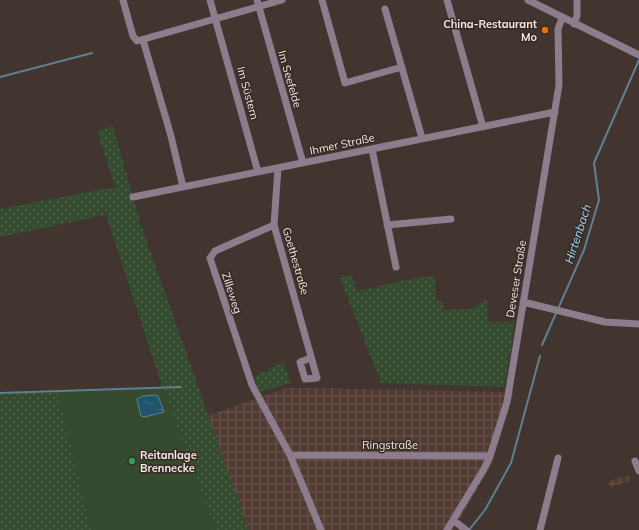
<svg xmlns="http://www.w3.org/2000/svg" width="639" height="530" viewBox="0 0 639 530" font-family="Mulish,sans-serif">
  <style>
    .industrial { fill: url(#industrial-grid) }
    .green { fill: url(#green-dots) }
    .pitch { fill: #354b30 }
    .water { fill: url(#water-ripples); stroke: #5e8190 }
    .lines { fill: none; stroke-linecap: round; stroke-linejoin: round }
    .stream { stroke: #5e8190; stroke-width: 2 }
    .street { stroke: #8d7c8c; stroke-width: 7 }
    .food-dot { fill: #e8710a; stroke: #382a24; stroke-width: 1.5 }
    .leisure-dot { fill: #2e9e5b; stroke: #382a24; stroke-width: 1.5 }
    .labels { text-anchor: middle; stroke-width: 3; stroke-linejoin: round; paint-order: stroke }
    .poi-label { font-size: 11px; font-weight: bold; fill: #f2e8e5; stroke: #382a24; text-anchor: end }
    .street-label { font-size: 11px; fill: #f2e8e5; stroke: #382a24 }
    .water-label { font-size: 12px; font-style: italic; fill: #9adbf9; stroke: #382a24 }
  </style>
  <defs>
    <pattern id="industrial-grid" width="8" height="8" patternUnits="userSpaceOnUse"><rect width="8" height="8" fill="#513b33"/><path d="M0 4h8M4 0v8" fill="none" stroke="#6a5750"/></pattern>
    <pattern id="green-dots" width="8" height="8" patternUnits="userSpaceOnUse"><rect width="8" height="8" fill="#354b30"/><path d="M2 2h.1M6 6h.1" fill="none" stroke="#53654e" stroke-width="1.8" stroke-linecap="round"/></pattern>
    <pattern id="water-ripples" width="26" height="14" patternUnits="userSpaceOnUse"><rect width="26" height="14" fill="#1e556b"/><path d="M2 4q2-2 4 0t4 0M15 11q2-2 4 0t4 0" fill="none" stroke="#3f6d80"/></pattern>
  </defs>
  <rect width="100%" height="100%" fill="#42342e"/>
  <path class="industrial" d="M 287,388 L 362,389 L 514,392 L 492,464 L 453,530 L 249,530 L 207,416 Z
    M 629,476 L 630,481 L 610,487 L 608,481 Z"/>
  <path class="green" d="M 113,126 L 141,225 L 249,530 L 216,530 L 163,389 L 106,215 L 0,237 L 0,209 L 115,187 L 97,131 Z
    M 351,274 L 357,291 L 415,278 L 435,276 L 436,301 L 443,301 L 444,310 L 472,309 L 487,299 L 488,322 L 514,322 L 512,344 L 504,387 L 381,383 L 340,278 Z
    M 283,362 L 291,383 L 260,392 L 254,377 Z
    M 58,392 L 91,530 L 0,530 L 0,394 Z"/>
  <path class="pitch" d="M 163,389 L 216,530 L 91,530 L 58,392 Z"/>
  <path class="water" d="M 156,395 L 158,396 L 164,412 L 145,417 L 141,416 L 137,399 L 143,396 Z"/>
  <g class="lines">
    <path class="stream" d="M 0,77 L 92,53
      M 542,345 L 584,250 L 599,200 L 594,163 L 639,60
      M 0,393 L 181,387
      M 469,530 L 485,510 L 511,463 L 540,356"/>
    <path class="street" d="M 123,0 L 133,36 L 137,41 L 282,0
      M 210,0 L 258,172
      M 257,0 L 303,163
      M 322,0 L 345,83 L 402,67
      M 447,0 L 483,127
      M 528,0 L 639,55
      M 385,9 L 422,138
      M 574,24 L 577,16 L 577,0
      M 143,40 L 171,136 L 183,187
      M 372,149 L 396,267
      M 278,168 L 274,225 L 317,378 L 305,379 L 300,362 L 311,358
      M 133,197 L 555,112
      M 274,225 L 215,251 L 210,258 L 252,385 L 290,455 L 321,530
      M 387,225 L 451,219
      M 523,302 L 605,322 L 639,324
      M 290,455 L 490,456
      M 635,461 L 639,471
      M 453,520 L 466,530
      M 447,530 L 484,469 L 490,456 L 507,402 L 559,85 L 558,29 L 562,18
      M 540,530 L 558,458"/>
  </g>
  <circle class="food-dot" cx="545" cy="30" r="4"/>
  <circle class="leisure-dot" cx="132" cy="461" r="4"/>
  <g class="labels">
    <g class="poi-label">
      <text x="537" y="28">China-Restaurant<tspan x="537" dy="13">Mo</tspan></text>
      <text x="140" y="459" text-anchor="start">Reitanlage<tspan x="140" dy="13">Brennecke</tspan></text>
    </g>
    <g class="street-label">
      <text transform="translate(290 79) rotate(74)" y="4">Im Seefelde</text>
      <text transform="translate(248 93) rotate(75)" y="4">Im Süstern</text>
      <text transform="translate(342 144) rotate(-12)" y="4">Ihmer Straße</text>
      <text transform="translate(296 261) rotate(74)" y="4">Goethestraße</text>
      <text transform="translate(516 279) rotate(-81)" y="4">Deveser Straße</text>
      <text transform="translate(232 293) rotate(72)" y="4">Zilleweg</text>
      <text x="390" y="449">Ringstraße</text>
    </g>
    <g class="water-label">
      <text transform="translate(578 234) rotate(-72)" y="4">Hirtenbach</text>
    </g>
  </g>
</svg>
